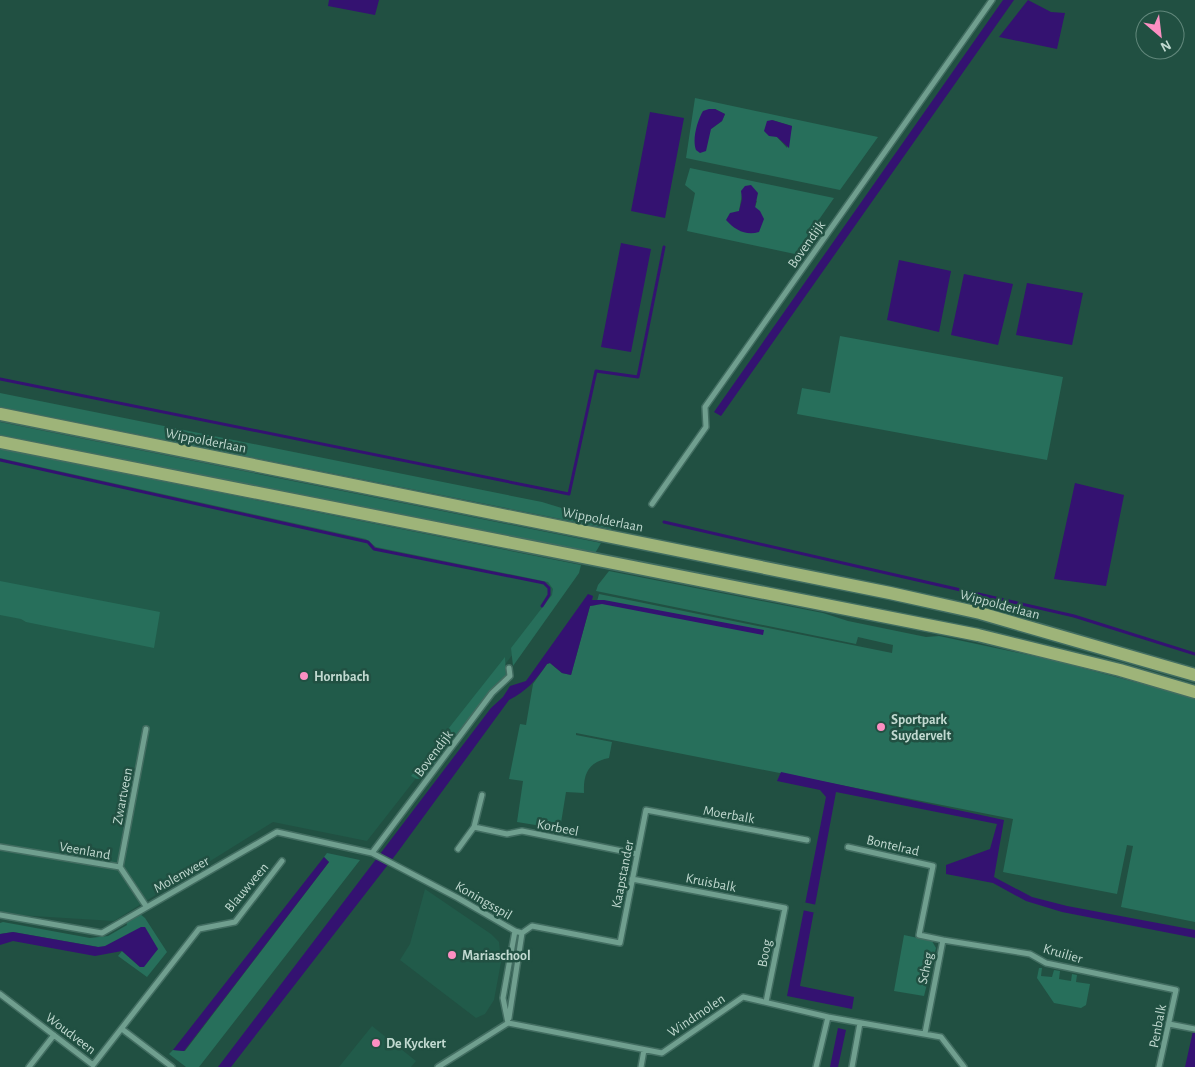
<svg xmlns="http://www.w3.org/2000/svg" width="1195" height="1067" viewBox="0 0 1195 1067" font-family="'Alegreya Sans',sans-serif">
  <style>
    .built { fill: #215b4a }
    .green { fill: #276f5b; fill-rule: evenodd }
    .water { fill: #341271 }
    .pier { fill: #215042 }
    .lines { fill: none; stroke-linecap: round; stroke-linejoin: round }
    .stream { stroke: #341271; stroke-width: 3 }
    .street-casing { stroke: #426d61; stroke-width: 8 }
    .primary-casing { stroke: #426d61; stroke-width: 15 }
    .street { stroke: #709f8f; stroke-width: 5 }
    .primary { stroke: #9eb479; stroke-width: 12 }
    .poi-dot { fill: #fc8fc2; stroke: #215042; stroke-width: 2 }
    .labels { text-anchor: middle; stroke-width: 5; stroke-linejoin: round; paint-order: stroke }
    .street-label { font-size: 14px; fill: #c1d9d0; stroke: #215042 }
    .poi-label { font-size: 14px; font-weight: bold; fill: #c1d9d0; stroke: #215042; text-anchor: start }
  </style>
  <rect width="100%" height="100%" fill="#215042"/>
  <path class="built" d="M 0,457 L 574,576 L 367,841 L 273,822 L 114,921 L 0,914 Z
    M 425,889 L 491,934 L 499,942 L 501,962 L 494,1000 L 485,1014 L 476,1018 L 400,960 L 410,944 Z
    M 372,1026 L 416,1061 L 411,1067 L 339,1067 Z"/>
  <path class="green" d="M 695,98 L 878,137 L 840,190 L 686,158 ZM 715,109 L 725,114 L 722,121 L 711,129 ZM 772,120 L 792,126 L 787,148 L 777,137 Z
    M 690,168 L 834,198 L 795,254 L 687,231 L 695,193 L 685,185 ZM 742,194 L 757,201 L 755,207 L 730,213 L 739,211 Z
    M 840,336 L 1063,377 L 1047,460 L 797,414 L 802,388 L 830,393 Z
    M 0,393 L 542,502 L 614,524 L 611,529 L 0,407 Z
    M 0,422 L 601,543 L 594,555 L 0,435 Z
    M 0,449 L 581,565 L 579,573 L 513,666 L 511,648 L 552,595 L 553,589 L 548,582 L 376,547 L 366,539 L 0,458 Z
    M 609,571 L 823,613 L 848,621 L 926,637 L 939,636 L 1052,660 L 1195,698 L 1195,922 L 1121,907 L 1133,846 L 1127,845 L 1117,894 L 1003,872 L 1013,819 L 576,733 L 576,735 L 612,742 L 609,758 C 589,762 583,773 584,793 L 566,792 L 560,829 L 517,822 L 523,781 L 509,779 L 520,724 L 526,725 L 533,684 L 547,664 L 550,663 L 562,673 L 571,675 L 590,606 L 596,605 L 599,594 L 892,653 L 893,645 L 858,637 L 856,644 L 596,591 L 598,585 Z
    M 0,581 L 160,612 L 154,648 L 26,622 L 21,619 L 0,615 Z
    M 505,657 L 506,675 L 496,684 L 423,778 L 417,779 L 411,776 Z
    M 327,853 L 360,860 L 199,1067 L 186,1067 L 169,1054 L 173,1050 L 185,1051 L 329,862 L 324,857 Z
    M 139,913 L 145,918 L 167,952 L 147,977 L 118,956 L 122,951 L 140,967 L 158,949 L 98,947 L 13,932 L 0,934 L 0,923 L 3,922 L 90,938 L 108,936 L 127,925 L 126,921 Z
    M 904,935 L 932,941 L 936,948 L 924,996 L 894,991 Z
    M 1039,968 L 1042,968 L 1041,976 L 1052,977 L 1054,970 L 1060,971 L 1059,979 L 1071,981 L 1072,974 L 1077,975 L 1076,982 L 1090,984 L 1086,1005 L 1081,1008 L 1054,1003 L 1037,978 Z"/>
  <path class="water" d="M 329,0 L 379,0 L 375,15 L 328,6 Z
    M 1003,0 L 1014,0 L 721,416 L 714,412 Z
    M 1028,0 L 1051,12 L 1065,13 L 1057,49 L 999,37 Z
    M 709,109 L 715,109 L 725,114 L 722,121 L 711,129 L 706,151 L 700,153 L 696,150 C 692,140 697,121 703,111 Z
    M 650,112 L 684,118 L 665,218 L 631,211 Z
    M 772,120 L 792,126 L 789,148 L 777,137 L 769,136 L 764,131 L 767,121 Z
    M 751,185 L 758,193 L 755,207 L 760,211 L 764,219 L 759,232 C 746,236 735,230 726,220 L 730,213 L 739,211 L 742,199 L 741,191 L 745,186 Z
    M 621,243 L 651,249 L 631,352 L 601,347 Z
    M 899,260 L 951,271 L 939,332 L 887,320 Z
    M 964,274 L 1013,284 L 998,345 L 951,335 Z
    M 1027,283 L 1083,293 L 1072,345 L 1016,335 Z
    M 1075,483 L 1124,495 L 1106,586 L 1054,579 Z
    M 588,594 L 593,596 L 592,600 L 604,600 L 764,630 L 763,635 L 602,604 L 590,606 L 571,675 L 562,673 L 550,663 L 547,664 C 536,680 527,691 509,700 L 397,853 L 231,1067 L 218,1067 L 491,708 L 503,697 L 510,686 L 526,681 Z
    M 781,772 L 1004,820 L 994,877 L 1032,897 L 1067,906 L 1195,930 L 1195,938 L 1062,912 L 1026,901 L 993,883 L 946,874 L 946,865 L 990,849 L 997,824 L 836,792 L 800,986 L 854,997 L 852,1009 L 787,996 L 826,797 L 820,790 L 777,781 Z
    M 324,857 L 329,862 L 184,1051 L 173,1050 Z
    M 141,927 L 145,927 L 158,949 L 144,967 L 140,967 L 122,951 L 95,956 L 13,941 L 0,945 L 0,934 L 13,932 L 98,947 L 105,946 Z
    M 838,1028 L 846,1030 L 838,1067 L 830,1067 Z
    M 1193,1031 L 1195,1031 L 1195,1067 L 1185,1067 Z"/>
  <path class="pier" d="M 803,902 L 817,905 L 816,913 L 802,910 Z"/>
  <g class="lines">
    <path class="stream" d="M 0,379 L 569,494 L 596,371 L 638,377 L 664,247
      M 0,460 L 368,542 L 374,549 L 544,583 L 549,588 L 549,595 L 542,606
      M 664,522 L 1074,616 L 1195,654"/>
    <g class="street-casing">
      <path id="street" d="M 652,504 L 706,427 L 705,407 L 992,0
        M 474,827 L 482,795
        M 0,847 L 120,867 L 146,906
        M 848,847 L 933,866 L 919,935 L 943,940 L 925,1033
        M 458,849 L 474,827 L 507,834 L 522,831 L 637,854
        M 372,853 L 492,693 L 510,676 L 509,668
        M 120,867 L 146,729
        M 632,879 L 785,908 L 766,1002
        M 0,915 L 102,933 L 277,832 L 372,853 L 458,898 L 515,931 L 522,933 L 532,926 L 620,943 L 646,810 L 807,840
        M 943,940 L 1030,954 L 1046,963 L 1176,990 L 1159,1067
        M 0,994 L 93,1065 L 199,929 L 235,922 L 282,861
        M 509,1018 L 522,933
        M 508,1023 L 503,998 L 515,931
        M 1169,1024 L 1195,1029
        M 122,1029 L 172,1067
        M 29,1067 L 54,1035
        M 438,1067 L 508,1023 L 662,1053 L 743,997 L 828,1017 L 941,1037 L 964,1067
        M 641,1067 L 644,1050
        M 816,1067 L 828,1017
        M 852,1067 L 860,1023"/>
    </g>
    <g class="primary-casing">
      <path id="primary" d="M 0,414 L 890,593 L 980,613 L 1195,675
        M 0,442 L 978,635 L 1120,670 L 1195,692"/>
    </g>
    <use href="#street" class="street"/>
    <use href="#primary" class="primary"/>
  </g>
  <g class="poi-dot">
    <circle cx="304" cy="676" r="5"/>
    <circle cx="881" cy="727" r="5"/>
    <circle cx="452" cy="955" r="5"/>
    <circle cx="376" cy="1043" r="5"/>
  </g>
  <g class="labels">
    <g class="street-label">
      <text transform="translate(806 244) rotate(-55)" y="5">Bovendijk</text>
      <text transform="translate(206 440) rotate(11)" y="5">Wippolderlaan</text>
      <text transform="translate(603 519) rotate(11)" y="5">Wippolderlaan</text>
      <text transform="translate(1000 604) rotate(15)" y="5">Wippolderlaan</text>
      <text transform="translate(433 753) rotate(-53)" y="5">Bovendijk</text>
      <text transform="translate(122 796) rotate(-79)" y="5">Zwartveen</text>
      <text transform="translate(729 814) rotate(10)" y="5">Moerbalk</text>
      <text transform="translate(558 827) rotate(11)" y="5">Korbeel</text>
      <text transform="translate(893 845) rotate(13)" y="5">Bontelrad</text>
      <text transform="translate(85 850) rotate(10)" y="5">Veenland</text>
      <text transform="translate(181 874) rotate(-29)" y="5">Molenweer</text>
      <text transform="translate(622 874) rotate(-79)" y="5">Kaapstander</text>
      <text transform="translate(711 882) rotate(11)" y="5">Kruisbalk</text>
      <text transform="translate(246 887) rotate(-50)" y="5">Blauwveen</text>
      <text transform="translate(484 900) rotate(30)" y="5">Koningsspil</text>
      <text transform="translate(764 953) rotate(-79)" y="5">Boog</text>
      <text transform="translate(1063 953) rotate(16)" y="5">Kruilier</text>
      <text transform="translate(925 968) rotate(-78)" y="5">Scheg</text>
      <text transform="translate(696 1015) rotate(-34)" y="5">Windmolen</text>
      <text transform="translate(1157 1026) rotate(-79)" y="5">Penbalk</text>
      <text transform="translate(71 1033) rotate(37)" y="5">Woudveen</text>
    </g>
    <g class="poi-label">
      <text x="314" y="681">Hornbach</text>
      <text x="891" y="724">Sportpark<tspan x="891" dy="16">Suydervelt</tspan></text>
      <text x="462" y="960">Mariaschool</text>
      <text x="386" y="1048">De Kyckert</text>
    </g>
  </g>
  <g transform="translate(1160 35) rotate(152)"><circle r="24" fill="#215042" stroke="#61877b"/>
  <path d="M0-4L9 19L0 12L-9 19Z" fill="#fc8fc2"/>
  <text y="-8" font-size="14" font-weight="bold" text-anchor="middle" fill="#c1d9d0">N</text>
  </g>
</svg>
